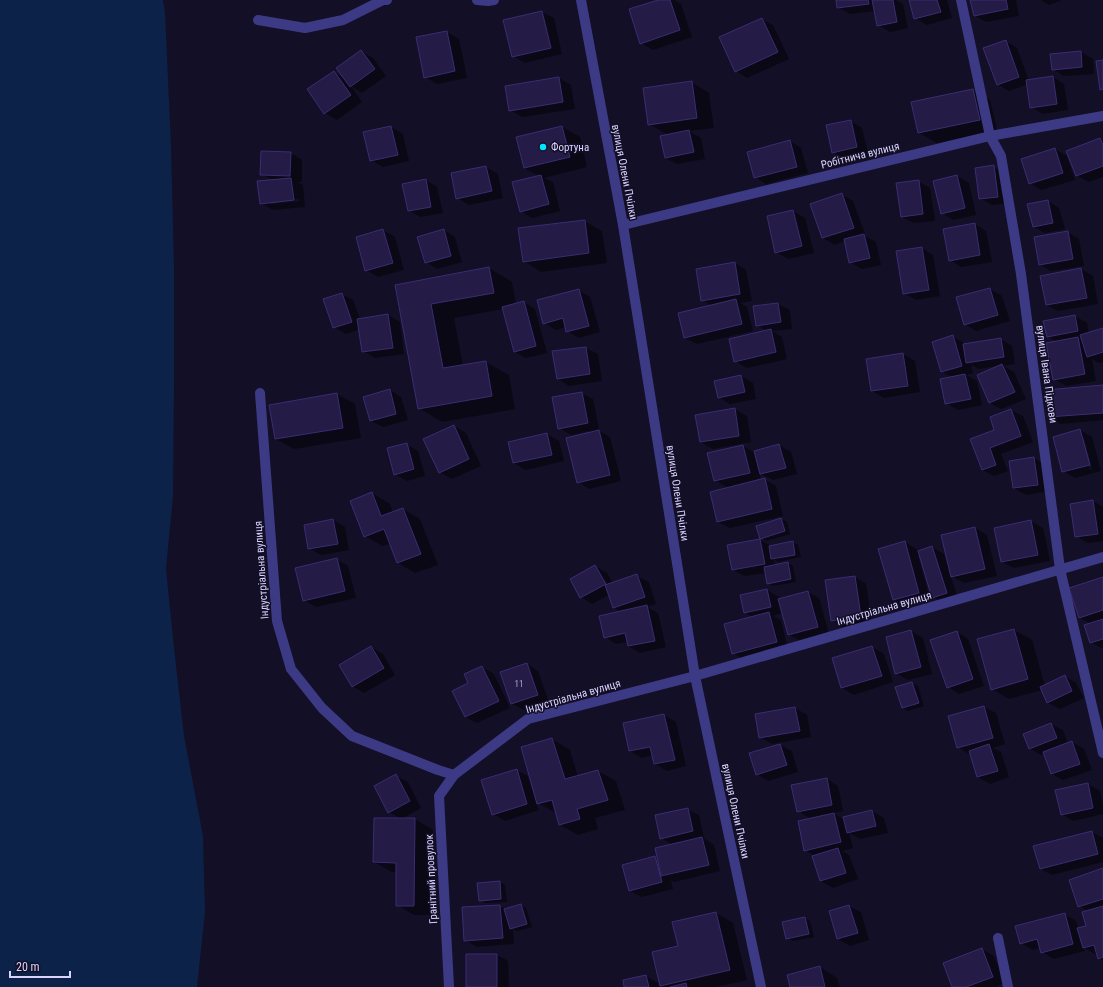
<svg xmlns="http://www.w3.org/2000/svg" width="1103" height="987" viewBox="0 0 1103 987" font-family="'Roboto Condensed',sans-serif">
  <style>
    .water { fill: #0c2248 }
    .shadow { fill: #0007; fill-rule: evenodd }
    .building { fill: #241b47; stroke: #3b2d73 }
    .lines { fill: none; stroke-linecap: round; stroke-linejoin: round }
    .service { stroke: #3d3a85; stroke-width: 10 }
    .minor { stroke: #3d3a85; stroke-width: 10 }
    .tertiary { stroke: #3d3a85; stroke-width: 10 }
    .poi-dot { fill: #00e5ff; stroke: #130f26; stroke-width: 1.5 }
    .labels { text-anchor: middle; stroke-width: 3; stroke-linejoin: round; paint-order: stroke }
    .number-label { font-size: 9px; fill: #aca6d1 }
    .poi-label { font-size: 11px; fill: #d9d4ff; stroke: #130f26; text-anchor: start }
    .street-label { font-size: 11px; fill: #d9d4ff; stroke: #130f26 }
  </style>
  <rect width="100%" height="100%" fill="#130f26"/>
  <path class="water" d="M 0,0 L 163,0 L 165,13 L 171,146 L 174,268 L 174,385 L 173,496 L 166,569 L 174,648 L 184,736 L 203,836 L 205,912 L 197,987 L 0,987 Z"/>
  <path class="shadow" d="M 661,0 L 674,0 L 681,4 L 692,37 L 653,50 L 641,43 Z
    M 837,0 L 896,0 L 903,4 L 908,28 L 890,32 L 878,25 L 875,11 L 850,14 L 838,7 Z
    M 910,0 L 947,0 L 952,18 L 927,25 L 915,18 Z
    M 971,0 L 1016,0 L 1019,16 L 986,22 L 975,16 Z
    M 1041,0 L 1062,0 L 1049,5 Z
    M 542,12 L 554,18 L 562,54 L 525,63 L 513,56 Z
    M 762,19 L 773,25 L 789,59 L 747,78 L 736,71 Z
    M 447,32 L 459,39 L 467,78 L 437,84 L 425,77 Z
    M 1006,41 L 1017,48 L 1029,81 L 1053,77 L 1064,84 L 1068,110 L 1043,114 L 1031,107 L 1028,84 L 1009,91 L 997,84 Z
    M 361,51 L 373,58 L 386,76 L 362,93 L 351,86 L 362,102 L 337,120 L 325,113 L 334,72 L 345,79 Z
    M 1081,52 L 1093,59 L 1094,74 L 1064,76 L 1053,69 Z
    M 559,78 L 571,85 L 575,109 L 522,117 L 510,110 L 506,87 Z
    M 691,82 L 709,93 L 714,128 L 689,131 L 701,138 L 705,159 L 677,164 L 666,158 L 668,135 L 649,124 Z
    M 973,90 L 990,100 L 997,130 L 937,143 L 919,133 Z
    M 850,121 L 862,128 L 868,153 L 845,159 L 833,152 Z
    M 391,127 L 403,134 L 409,161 L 383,167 L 371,160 Z
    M 562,127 L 580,137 L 587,167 L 544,178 L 553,182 L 560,211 L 532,218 L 521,211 L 539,176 L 524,168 Z
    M 1100,139 L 1103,141 L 1103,177 L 1089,182 L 1077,176 Z
    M 790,141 L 801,148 L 808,173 L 766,184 L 755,177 Z
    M 1055,149 L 1067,156 L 1075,180 L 1041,190 L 1030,183 Z
    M 291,153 L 302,160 L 302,182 L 297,182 L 303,185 L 305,207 L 273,210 L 261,203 L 273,180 L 261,174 ZM 299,199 L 299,201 L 270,204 L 270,202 Z
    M 486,167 L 498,174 L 503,198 L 469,205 L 457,198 Z
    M 994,167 L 1006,173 L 1010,203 L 992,205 L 980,198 L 976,169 Z
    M 957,176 L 969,183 L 976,215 L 953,220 L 942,213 Z
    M 426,180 L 437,187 L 443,213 L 420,217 L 409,210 Z
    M 918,181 L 930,188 L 935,221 L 914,223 L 902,217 Z
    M 841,194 L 853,201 L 865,234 L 863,235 L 876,242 L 881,265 L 862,269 L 850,262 L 845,241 L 835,245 L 823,238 L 812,205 Z
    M 1048,201 L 1059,208 L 1065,229 L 1045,233 L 1034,227 Z
    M 793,211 L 805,218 L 814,253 L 788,259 L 776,252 Z
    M 584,221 L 602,231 L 607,263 L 541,272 L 524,261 Z
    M 975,224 L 986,231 L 992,262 L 961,267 L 950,260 Z
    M 383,230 L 395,237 L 404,270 L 378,277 L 366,270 Z
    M 444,230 L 455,237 L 462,262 L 437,269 L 426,262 Z
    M 1067,232 L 1079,239 L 1084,266 L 1051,271 L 1039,264 Z
    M 922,248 L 933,255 L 940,296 L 916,300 L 904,293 Z
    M 735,263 L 746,270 L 752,301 L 740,303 L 747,307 L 753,331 L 697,344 L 685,338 L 712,306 L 702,300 Z
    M 489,268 L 512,282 L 516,304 L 524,302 L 535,309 L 547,353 L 526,358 L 515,352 L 503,309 L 454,318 L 463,366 L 486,362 L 509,375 L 515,409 L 442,422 L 419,408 L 396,285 Z
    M 1081,269 L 1093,276 L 1098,304 L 1058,311 L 1046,305 Z
    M 990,289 L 1002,296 L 1010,321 L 976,331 L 965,324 L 957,298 Z
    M 578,290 L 590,297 L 600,332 L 579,338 L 567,331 L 566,327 L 556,330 L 544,323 Z
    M 342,294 L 353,300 L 360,319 L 388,315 L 400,322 L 404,354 L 375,358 L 363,351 L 360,329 L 346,334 L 334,327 Z
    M 778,304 L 790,310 L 792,329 L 772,331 L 782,337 L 787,359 L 747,368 L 735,361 L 767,331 L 757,325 Z
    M 1075,316 L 1087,323 L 1089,334 L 1103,329 L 1103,362 L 1099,363 L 1092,359 L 1096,381 L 1066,386 L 1054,379 L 1057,342 L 1047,336 Z
    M 952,336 L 964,343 L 965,345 L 1001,339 L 1012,346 L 1015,364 L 1003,366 L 1014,372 L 1026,399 L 1001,409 L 990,403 L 997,366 L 979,369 L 971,365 L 973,373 L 966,375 L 977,381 L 982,405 L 958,410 L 946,403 L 952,377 L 942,372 L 933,342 Z
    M 586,348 L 598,354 L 602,381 L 569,386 L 558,379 L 554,352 Z
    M 903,354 L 915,361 L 920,392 L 884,398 L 872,391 L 867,359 Z
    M 741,376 L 753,383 L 756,399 L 730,404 L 718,397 Z
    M 1103,386 L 1103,420 L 1061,424 L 1049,417 Z
    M 390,390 L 401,397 L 408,420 L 383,427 L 371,421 Z
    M 581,393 L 593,399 L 599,429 L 596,429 L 610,437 L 621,481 L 590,489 L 578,482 L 589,431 L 571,435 L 559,428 Z
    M 337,394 L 355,404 L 361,438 L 294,449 L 276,439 L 271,406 Z
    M 735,409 L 747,416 L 751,442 L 713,449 L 701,442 Z
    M 1011,410 L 1023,416 L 1033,442 L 1001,454 L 1008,471 L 994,476 L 982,470 L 996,430 Z
    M 454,426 L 466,433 L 481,466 L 452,479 L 440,472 Z
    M 1080,430 L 1092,437 L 1101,471 L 1075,478 L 1063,471 ZM 1082,438 L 1084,438 L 1092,469 L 1090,470 Z
    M 547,434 L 559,441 L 564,461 L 526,470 L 514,463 L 509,443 Z
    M 406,444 L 418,451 L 425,476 L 407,481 L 395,474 Z
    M 779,445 L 791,452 L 797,474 L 773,480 L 759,473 L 761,480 L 764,479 L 776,486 L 783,516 L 730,528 L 718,522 L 728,488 L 715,480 L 743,446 L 754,452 Z
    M 1034,458 L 1046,465 L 1050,491 L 1026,495 L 1014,488 L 1010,462 Z
    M 372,493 L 390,504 L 393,513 L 403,509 L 420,519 L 438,565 L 415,573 L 398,563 L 390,544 L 382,546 L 365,536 Z
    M 1093,501 L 1103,507 L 1103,541 L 1088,543 L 1076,536 Z
    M 781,519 L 787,522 L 790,534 L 767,541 L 761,538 Z
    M 333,520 L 345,527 L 349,550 L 321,555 L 309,548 Z
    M 1031,521 L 1043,528 L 1050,561 L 1014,568 L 1002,562 Z
    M 975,528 L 987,535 L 997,576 L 964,583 L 951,576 L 958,600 L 945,604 L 933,597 L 920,555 L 918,555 L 930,599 L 906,606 L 894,599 L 905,542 L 916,549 L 917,552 L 932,547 L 944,554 L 949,570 L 950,569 Z
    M 760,540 L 771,546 L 793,542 L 798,545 L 801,557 L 778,562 L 774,559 L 775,566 L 788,563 L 793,566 L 796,582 L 773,586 L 768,583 L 766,573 L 745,576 L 733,570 Z
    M 336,559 L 348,566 L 356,598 L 316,607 L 304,600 Z
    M 595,566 L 607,573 L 613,584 L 637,576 L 649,582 L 656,604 L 647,607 L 658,613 L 666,647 L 640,653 L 628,646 L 627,642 L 616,644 L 605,637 L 621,612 L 613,607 L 609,595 L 592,604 L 581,597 Z
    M 855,577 L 866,584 L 872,623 L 844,627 L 832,620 Z
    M 1103,578 L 1103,649 L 1091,642 L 1091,624 L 1079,617 Z
    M 767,590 L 779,597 L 779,599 L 808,592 L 819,598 L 829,634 L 801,641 L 789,635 L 783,613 L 773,616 L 781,620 L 788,649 L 745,660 L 733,653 L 753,617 L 745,613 Z
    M 1014,630 L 1032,640 L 1045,686 L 1065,676 L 1076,683 L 1084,698 L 1060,709 L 1048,703 L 1042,690 L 1009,699 L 992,689 Z
    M 911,631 L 923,638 L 932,674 L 908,680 L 896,673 Z
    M 957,632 L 968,639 L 984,686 L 959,694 L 948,687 Z
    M 371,647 L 383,654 L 395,675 L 364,693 L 352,686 Z
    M 872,647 L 884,654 L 893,682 L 854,695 L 842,688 L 833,659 Z
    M 527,664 L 538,671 L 549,702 L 524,710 L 512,704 Z
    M 482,667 L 494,674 L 510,708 L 477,723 L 465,717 Z
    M 912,683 L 918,686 L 924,706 L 908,711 L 903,708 Z
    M 984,707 L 996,713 L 1005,744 L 993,748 L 1001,752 L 1009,777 L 990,784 L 978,777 L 971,754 L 969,754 L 958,747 Z
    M 795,708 L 807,715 L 811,737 L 772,744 L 760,737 L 756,715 Z
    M 664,715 L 676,722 L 686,766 L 667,771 L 655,764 L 653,755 L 642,758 L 630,751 L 624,724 Z
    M 1051,724 L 1063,730 L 1068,744 L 1072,742 L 1084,749 L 1092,770 L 1063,780 L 1052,774 L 1044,754 L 1041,755 L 1029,748 Z
    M 552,739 L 570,750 L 578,777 L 598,771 L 616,781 L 625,810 L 595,818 L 598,829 L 578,835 L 560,825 L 556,813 L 536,802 L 539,810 L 505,821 L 493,814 L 516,770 L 528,776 L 534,795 L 536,794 Z
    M 780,745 L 792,751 L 798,772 L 768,781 L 757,774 Z
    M 396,776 L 408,782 L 421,808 L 401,819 L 389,812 Z
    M 827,779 L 838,786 L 843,811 L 833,813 L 845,820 L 872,811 L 884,818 L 888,833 L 860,839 L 849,833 L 853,848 L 842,851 L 849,855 L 858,879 L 833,888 L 821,881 L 813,857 L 815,856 L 805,850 L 811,819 L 798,811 Z
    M 1088,784 L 1100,791 L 1103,806 L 1103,814 L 1073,821 L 1061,814 Z
    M 687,809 L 699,815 L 704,838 L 703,838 L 714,845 L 720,871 L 674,882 L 671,880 L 673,889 L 642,897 L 630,891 L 655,857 L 658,859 L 673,845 L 661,838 Z
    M 415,819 L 433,830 L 432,915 L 414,915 L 397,905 L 397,872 L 392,872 L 374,862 Z
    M 1092,832 L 1103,838 L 1103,862 L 1052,875 L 1040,869 Z
    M 1103,869 L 1103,961 L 1099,958 L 1097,955 L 1084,948 L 1085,951 L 1054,959 L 1042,952 L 1041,947 L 1033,950 L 1021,943 L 1064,914 L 1076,921 L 1079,929 L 1087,927 L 1088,911 L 1079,906 Z
    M 500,882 L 505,885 L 507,902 L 485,903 L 480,900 Z
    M 521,905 L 526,908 L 532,927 L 517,931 L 513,929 L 514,944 L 477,947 L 465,940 L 463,908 L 500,906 L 506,910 Z
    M 849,906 L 861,912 L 869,940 L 850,946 L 838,939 L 830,911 Z
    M 716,913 L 733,923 L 747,980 L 716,987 L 663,987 L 661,986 L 679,946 Z
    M 805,918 L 810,921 L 814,937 L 793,941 L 787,938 Z
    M 982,949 L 994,956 L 1005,983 L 995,987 L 953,987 Z
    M 497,955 L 508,961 L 509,987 L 467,987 Z
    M 820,967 L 837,978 L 840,987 L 791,987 Z
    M 646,976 L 658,983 L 659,987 L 625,987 Z"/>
  <path class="building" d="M 658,0 L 670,0 L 680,30 L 640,44 L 629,9 Z
    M 836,0 L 868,0 L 869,4 L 837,8 Z
    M 872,0 L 893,0 L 897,22 L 877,26 Z
    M 909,0 L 937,0 L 941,12 L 914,19 Z
    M 970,0 L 1006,0 L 1008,9 L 974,16 Z
    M 542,11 L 551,48 L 512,57 L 503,20 Z
    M 762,18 L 778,52 L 735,72 L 719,37 Z
    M 447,31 L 455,71 L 424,78 L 416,37 Z
    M 1006,40 L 1019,77 L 997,85 L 983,48 Z
    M 361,50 L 375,69 L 350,87 L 336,68 Z
    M 1081,51 L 1082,67 L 1052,70 L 1050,54 Z
    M 1103,60 L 1103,89 L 1100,90 L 1096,61 Z
    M 334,71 L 351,95 L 324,114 L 307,89 Z
    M 1053,76 L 1057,104 L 1030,108 L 1026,80 Z
    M 559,77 L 563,102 L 509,111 L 505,86 Z
    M 692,81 L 697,118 L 648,125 L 643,88 Z
    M 973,89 L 980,120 L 918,133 L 911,102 Z
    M 851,120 L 857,147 L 832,153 L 826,125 Z
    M 391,126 L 398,155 L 370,161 L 363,132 Z
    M 562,126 L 570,157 L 524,168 L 516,137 Z
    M 689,130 L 694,152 L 665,158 L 660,136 Z
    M 1100,138 L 1103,145 L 1103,166 L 1076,176 L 1066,151 Z
    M 790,140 L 797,167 L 754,178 L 747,152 Z
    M 1055,148 L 1063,173 L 1029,184 L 1021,159 Z
    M 261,151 L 291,152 L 290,176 L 260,175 Z
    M 994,165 L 998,197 L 979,199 L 975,168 Z
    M 486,166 L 492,191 L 456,199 L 451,173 Z
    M 541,175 L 549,204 L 520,212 L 512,182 Z
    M 957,175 L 965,208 L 941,214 L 933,181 Z
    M 291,178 L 294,200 L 260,204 L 257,181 Z
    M 426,179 L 431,207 L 408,211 L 402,184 Z
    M 919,180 L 923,214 L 901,217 L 896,183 Z
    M 842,193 L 854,228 L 822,238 L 810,204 Z
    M 1048,200 L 1053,223 L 1033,227 L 1027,204 Z
    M 793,210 L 802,246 L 775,253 L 767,216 Z
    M 585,220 L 589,253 L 523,262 L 518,228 Z
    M 975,223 L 980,255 L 949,261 L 943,229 Z
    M 383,229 L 393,263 L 365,271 L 356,237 Z
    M 444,229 L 451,256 L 425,263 L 417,237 Z
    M 1068,231 L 1073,259 L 1039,265 L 1034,237 Z
    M 864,234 L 870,258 L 849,263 L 844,239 Z
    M 922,247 L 929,290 L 903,294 L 896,251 Z
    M 735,262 L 740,294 L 701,301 L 696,269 Z
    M 489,267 L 494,293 L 431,304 L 443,368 L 486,361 L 492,396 L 418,409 L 395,285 Z
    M 1081,268 L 1087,298 L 1046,305 L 1040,276 Z
    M 990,288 L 998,315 L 964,325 L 956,297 Z
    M 579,289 L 589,326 L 566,332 L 563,318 L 543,324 L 537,300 Z
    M 342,293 L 352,322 L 333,328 L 323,299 Z
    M 736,299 L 742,324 L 684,338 L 678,313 Z
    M 524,301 L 536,346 L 514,352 L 502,307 Z
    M 778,303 L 781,322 L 756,326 L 753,306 Z
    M 388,314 L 393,348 L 362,352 L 357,319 Z
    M 1075,315 L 1078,331 L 1047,337 L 1043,321 Z
    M 1103,328 L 1103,352 L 1087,357 L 1080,335 Z
    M 771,329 L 776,352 L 734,362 L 729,339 Z
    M 953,335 L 962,366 L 941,372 L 932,342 Z
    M 1078,337 L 1085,374 L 1053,380 L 1046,343 Z
    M 1001,338 L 1004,357 L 966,363 L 963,344 Z
    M 586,347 L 590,374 L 557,379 L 552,351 Z
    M 903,353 L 908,386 L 871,391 L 866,359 Z
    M 1002,364 L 1015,392 L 989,403 L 977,375 Z
    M 965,374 L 971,399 L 945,404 L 940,379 Z
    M 741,375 L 745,392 L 718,398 L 714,381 Z
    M 1103,385 L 1103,413 L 1048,417 L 1046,390 Z
    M 390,389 L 396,414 L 370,421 L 363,397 Z
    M 582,392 L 588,423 L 558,429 L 552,397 Z
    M 337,393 L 343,428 L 275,439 L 269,405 Z
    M 735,408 L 739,436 L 700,442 L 695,415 Z
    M 1011,409 L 1021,436 L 990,448 L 996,465 L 982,470 L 970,439 L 994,430 L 990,417 Z
    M 454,425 L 469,459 L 439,473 L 423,439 Z
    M 1080,429 L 1090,465 L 1062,472 L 1053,437 Z
    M 599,430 L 610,475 L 577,483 L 566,438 Z
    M 547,433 L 552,455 L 513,463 L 508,442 Z
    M 407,443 L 414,469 L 394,475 L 387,448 Z
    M 779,444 L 786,468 L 760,474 L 754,451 Z
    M 743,445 L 750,473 L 714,481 L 707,453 Z
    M 1034,457 L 1038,485 L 1013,488 L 1009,461 Z
    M 765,478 L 772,509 L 717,522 L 710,492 Z
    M 372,492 L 381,516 L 403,508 L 421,554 L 397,563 L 384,529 L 364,537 L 350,501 Z
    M 1093,500 L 1098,534 L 1075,537 L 1070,504 Z
    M 781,518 L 785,531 L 760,539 L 756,526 Z
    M 333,519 L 338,544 L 308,549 L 304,525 Z
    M 1031,520 L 1038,555 L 1001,562 L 994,528 Z
    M 975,527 L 985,569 L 951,577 L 941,535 Z
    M 760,539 L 765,564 L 732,570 L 727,545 Z
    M 793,541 L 795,555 L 771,559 L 769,546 Z
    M 905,541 L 919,593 L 893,600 L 878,549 Z
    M 932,546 L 947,593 L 932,598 L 918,551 Z
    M 337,558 L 345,591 L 303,601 L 295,568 Z
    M 788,562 L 791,579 L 767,584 L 764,567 Z
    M 595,565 L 606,584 L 580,598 L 570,579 Z
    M 637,574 L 645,597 L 613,608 L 605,585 Z
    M 855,576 L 861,616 L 831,621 L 825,580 Z
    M 1103,577 L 1103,610 L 1079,618 L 1069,588 Z
    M 767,589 L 771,607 L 744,613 L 740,595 Z
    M 808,591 L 818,627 L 788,635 L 778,599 Z
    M 647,605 L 655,641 L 628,646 L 625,633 L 604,638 L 599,616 Z
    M 769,612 L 777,642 L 732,654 L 724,624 Z
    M 1103,619 L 1103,639 L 1090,643 L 1084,625 Z
    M 1014,629 L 1028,679 L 991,690 L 977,639 Z
    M 911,630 L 921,667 L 895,674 L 886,637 Z
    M 957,631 L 973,679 L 947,688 L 930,640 Z
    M 371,646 L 384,668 L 352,687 L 339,665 Z
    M 872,646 L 882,676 L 841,688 L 832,658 Z
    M 527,663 L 538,695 L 511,704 L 500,672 Z
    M 482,666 L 499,701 L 465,717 L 452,691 L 468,683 L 464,674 Z
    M 1065,675 L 1072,691 L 1047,703 L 1040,687 Z
    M 912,682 L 919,703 L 902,708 L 895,687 Z
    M 984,706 L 993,738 L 957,748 L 948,716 Z
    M 795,707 L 800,731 L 759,738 L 755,714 Z
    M 664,714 L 675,760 L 654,764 L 650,747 L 629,751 L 623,723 Z
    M 1051,723 L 1057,738 L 1029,749 L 1023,734 Z
    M 552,738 L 565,779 L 598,770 L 608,800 L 577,809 L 580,819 L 559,825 L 552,800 L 537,804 L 521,747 Z
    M 1072,741 L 1080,764 L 1051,774 L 1043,752 Z
    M 780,744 L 787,765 L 756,775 L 749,753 Z
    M 989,744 L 998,771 L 977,777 L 969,751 Z
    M 517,769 L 527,804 L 492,815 L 481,780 Z
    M 396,774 L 410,801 L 388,813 L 374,786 Z
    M 827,778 L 832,805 L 797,812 L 791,785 Z
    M 1088,783 L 1093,808 L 1061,815 L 1055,790 Z
    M 688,808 L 693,831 L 660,839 L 655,815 Z
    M 872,810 L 876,826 L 847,833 L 843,817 Z
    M 834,813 L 841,842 L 804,851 L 798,821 Z
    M 374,818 L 415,818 L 414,906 L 396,906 L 396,863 L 373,862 Z
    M 1092,831 L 1098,854 L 1040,869 L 1033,846 Z
    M 702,837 L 709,865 L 661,876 L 655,848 Z
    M 838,848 L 846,873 L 820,881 L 812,856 Z
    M 655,856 L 662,882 L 629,891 L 622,865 Z
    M 1103,868 L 1103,899 L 1078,907 L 1069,880 Z
    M 500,881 L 501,899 L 479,901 L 477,883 Z
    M 521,904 L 527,924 L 510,929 L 504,909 Z
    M 500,905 L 503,938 L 464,941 L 462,907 Z
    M 849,905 L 858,933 L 837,939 L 829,911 Z
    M 1103,906 L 1103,957 L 1098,959 L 1094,945 L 1083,948 L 1077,928 L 1086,926 L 1082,912 Z
    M 716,912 L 730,970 L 660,986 L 652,952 L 678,946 L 672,922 Z
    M 1065,913 L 1073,944 L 1041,953 L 1037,939 L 1020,944 L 1015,926 Z
    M 805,917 L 809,934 L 786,939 L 782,922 Z
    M 982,948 L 993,977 L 966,987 L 952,987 L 943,963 Z
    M 466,954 L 497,954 L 497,987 L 466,987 Z
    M 820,966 L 825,987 L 790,987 L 787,975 Z
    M 646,975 L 649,987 L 624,987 L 623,980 Z
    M 686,983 L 687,987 L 670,987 Z"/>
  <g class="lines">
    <path class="service" d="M 477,0 L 488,1 L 494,0
      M 258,20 L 305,28 L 343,20 L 383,0 L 387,0
      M 998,938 L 1008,987"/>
    <path class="minor" d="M 961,0 L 990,136 L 1001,156 L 1021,274 L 1060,569 L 1103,753
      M 623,225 L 990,136 L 1103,116
      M 260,393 L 277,621 L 291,669 L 322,708 L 352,736 L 438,770 L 454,775 L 528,719 L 695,676 L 1103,557
      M 449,987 L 439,796 L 454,775"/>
    <path class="tertiary" d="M 581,0 L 623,225 L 695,676 L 761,987"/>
  </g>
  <circle class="poi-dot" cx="543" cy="147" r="4"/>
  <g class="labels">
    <g class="number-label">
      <text x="519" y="687">11</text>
    </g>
    <g class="poi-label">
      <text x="551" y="151">Фортуна</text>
    </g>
    <g class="street-label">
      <text transform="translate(860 155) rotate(-14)" y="4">Робітнича вулиця</text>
      <text transform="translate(625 172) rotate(79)" y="4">вулиця Олени Пчілки</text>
      <text transform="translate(1047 374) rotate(82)" y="4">вулиця Івана Підкови</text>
      <text transform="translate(678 493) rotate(81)" y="4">вулиця Олени Пчілки</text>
      <text transform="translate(261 570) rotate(-94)" y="4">Індустріальна вулиця</text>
      <text transform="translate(884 608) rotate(-16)" y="4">Індустріальна вулиця</text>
      <text transform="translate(573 696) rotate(-16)" y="4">Індустріальна вулиця</text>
      <text transform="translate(736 811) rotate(78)" y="4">вулиця Олени Пчілки</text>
      <text transform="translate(431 879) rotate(-93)" y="4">Гранітний провулок</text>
    </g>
  </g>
  <path d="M10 971v6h60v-6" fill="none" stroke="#d9d4ff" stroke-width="2"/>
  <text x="16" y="971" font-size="12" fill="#d9d4ff" stroke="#130f26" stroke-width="3" paint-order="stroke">20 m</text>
</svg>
